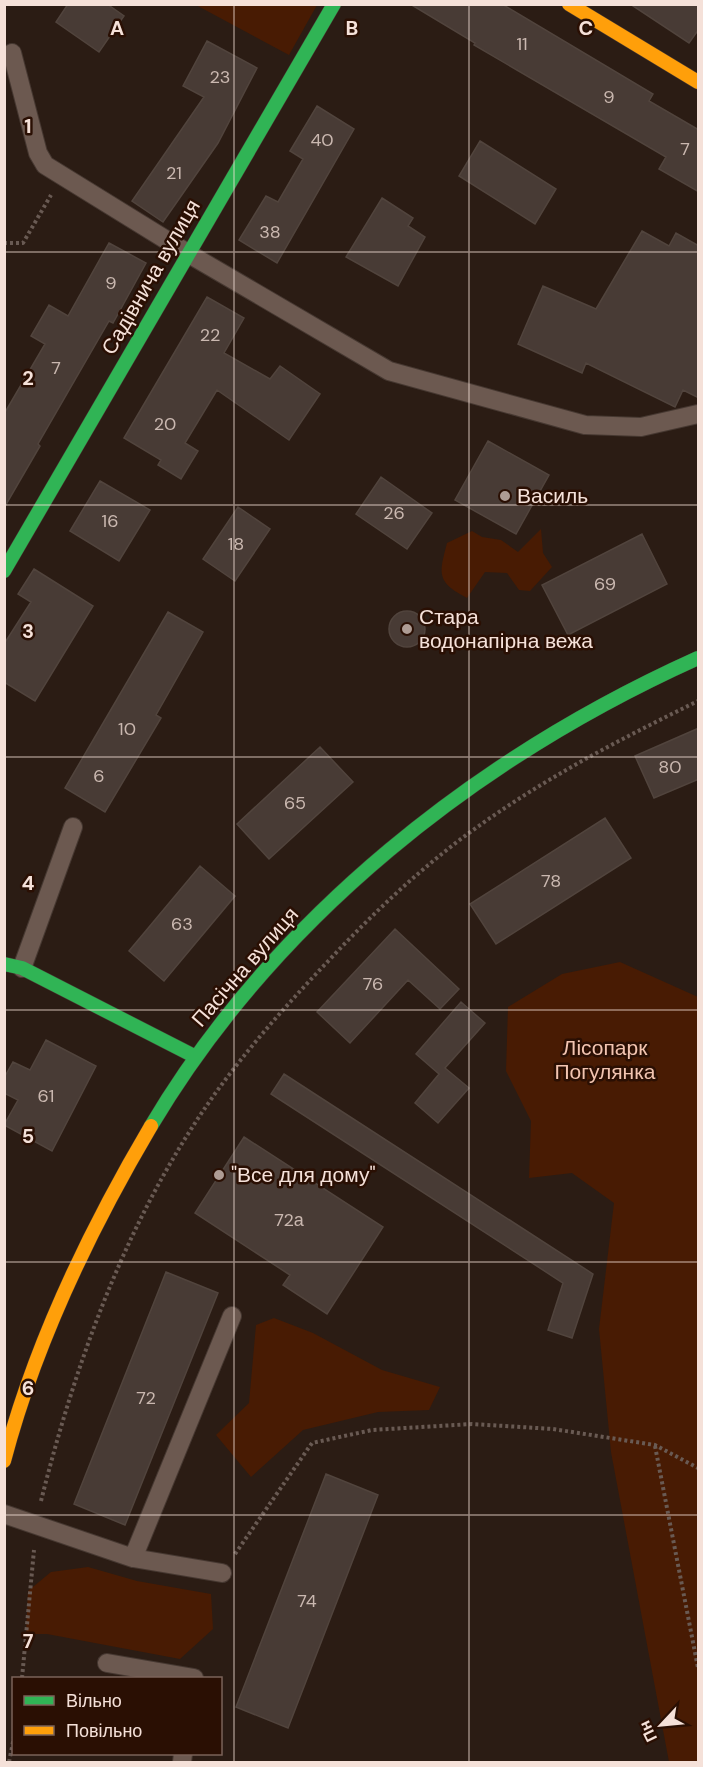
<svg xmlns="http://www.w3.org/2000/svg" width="703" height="1767" viewBox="0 0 703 1767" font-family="'DM Sans',sans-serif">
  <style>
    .green { fill: #481b03 }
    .building { fill: #483b35; stroke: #51443d; stroke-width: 1.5 }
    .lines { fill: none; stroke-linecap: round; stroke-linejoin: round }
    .lane-casing { stroke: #463831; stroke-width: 20 }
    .fast-casing { stroke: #463831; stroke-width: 15 }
    .slow-casing { stroke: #463831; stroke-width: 15 }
    .path { stroke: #695a53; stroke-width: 4; stroke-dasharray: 3 3; stroke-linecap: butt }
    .lane { stroke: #6c5950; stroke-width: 18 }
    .fast { stroke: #30b455; stroke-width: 14 }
    .slow { stroke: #ff9f0a; stroke-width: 14 }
    .grid { fill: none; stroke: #f5e1d9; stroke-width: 1.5; stroke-opacity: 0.55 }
    .poi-dot { fill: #ae9c94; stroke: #2a0f03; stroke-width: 2 }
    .labels { text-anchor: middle; stroke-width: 5; stroke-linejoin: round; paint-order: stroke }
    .number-label { font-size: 18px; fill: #cab8b0 }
    .street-label { font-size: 21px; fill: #f5e1d9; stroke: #2a0f03 }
    .poi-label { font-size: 21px; fill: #f5e1d9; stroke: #2a0f03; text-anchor: start }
    .park-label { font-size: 21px; fill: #f2c4b0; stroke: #2a0f03 }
    .grid-label { font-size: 20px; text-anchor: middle; font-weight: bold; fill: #f5e1d9; stroke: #2a0f03; stroke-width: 5; stroke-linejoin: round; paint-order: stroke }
  </style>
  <rect width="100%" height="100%" fill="#2b1c14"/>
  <path class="green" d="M 196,5 L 317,5 L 289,55 Z
    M 541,529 L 543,553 L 552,567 L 530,591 L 519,590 L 507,573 L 485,572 L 467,598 C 436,582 439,574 447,543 L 472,531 L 482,537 L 501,540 L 518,552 Z
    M 620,962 L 698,997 L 698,1762 L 669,1762 L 611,1452 L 599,1329 L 614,1203 L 572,1173 L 529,1178 L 531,1121 L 506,1071 L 508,1007 L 562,974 Z
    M 274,1318 L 313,1333 L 382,1370 L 440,1387 L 429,1410 L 378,1412 L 303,1430 L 251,1477 L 216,1435 L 249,1403 L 256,1325 Z
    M 88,1567 L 137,1581 L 211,1594 L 213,1629 L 180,1659 L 47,1634 L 26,1634 L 28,1591 L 51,1572 Z"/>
  <path class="building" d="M 68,4 L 107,4 L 124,16 L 99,52 L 56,22 Z
    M 410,4 L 502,4 L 653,94 L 649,101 L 699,130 L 699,192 L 659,169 L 666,157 L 474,45 L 475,43 Z
    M 630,4 L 699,4 L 699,29 L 689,43 Z
    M 207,41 L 257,68 L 218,143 L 163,222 L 132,201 L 204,97 L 183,86 Z
    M 317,106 L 354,129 L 277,263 L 239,240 L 266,196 L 278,202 L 303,159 L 290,151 Z
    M 480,141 L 556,189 L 535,224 L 459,176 Z
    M 382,198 L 413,218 L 408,226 L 425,237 L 398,286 L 346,257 Z
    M 642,231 L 669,246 L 676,233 L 699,246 L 699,398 L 683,390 L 675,407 L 586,363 L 582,373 L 518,344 L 543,286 L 596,309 Z
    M 109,243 L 146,263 L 113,323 L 109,321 L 38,444 L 40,446 L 4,508 L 4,414 L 45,344 L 31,336 L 49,305 L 68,316 Z
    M 207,297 L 244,318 L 224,353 L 270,379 L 280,366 L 320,394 L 289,440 L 217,390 L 185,443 L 198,451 L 181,479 L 158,465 L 161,460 L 124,438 Z
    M 488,441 L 549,475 L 516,534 L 455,500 Z
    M 381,477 L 432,513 L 407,549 L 356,514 Z
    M 100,481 L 150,510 L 119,561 L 70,531 Z
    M 238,507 L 270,529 L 235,581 L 203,559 Z
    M 642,534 L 667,584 L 568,635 L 542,585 Z
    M 34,569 L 93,606 L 35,701 L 4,682 L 4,644 L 31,602 L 18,594 Z
    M389 629a18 18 0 1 1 36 0a18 18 0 1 1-36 0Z
    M 168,612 L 203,632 L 156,715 L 161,718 L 105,812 L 65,788 Z
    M 699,728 L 699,779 L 654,798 L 635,756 Z
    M 320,747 L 353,782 L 269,859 L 237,824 Z
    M 605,818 L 631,858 L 496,944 L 470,904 Z
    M 200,866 L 235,896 L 164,981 L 129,951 Z
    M 395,929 L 459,989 L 440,1009 L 408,980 L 350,1043 L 317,1012 Z
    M 461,1002 L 485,1023 L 445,1068 L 469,1088 L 438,1123 L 415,1103 L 439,1074 L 416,1054 Z
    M 46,1040 L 96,1066 L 52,1151 L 4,1125 L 18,1100 L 4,1093 L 4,1078 L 13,1062 L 30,1070 Z
    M 284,1074 L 593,1274 L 572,1338 L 548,1330 L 563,1283 L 271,1094 Z
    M 244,1137 L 383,1227 L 327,1314 L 283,1285 L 290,1275 L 195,1213 Z
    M 166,1272 L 218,1293 L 125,1525 L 74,1504 Z
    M 326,1474 L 378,1495 L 288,1728 L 236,1707 Z"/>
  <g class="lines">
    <g class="lane-casing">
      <path id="lane" d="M 12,53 L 38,153 L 45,165 L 189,254 L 389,371 L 585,425 L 641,427 L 698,414
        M 22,968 L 73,827
        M 4,1514 L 133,1558 L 232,1316
        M 133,1558 L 222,1573
        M 107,1663 L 194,1678
        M 182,1762 L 183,1754"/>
    </g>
    <g class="fast-casing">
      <path id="fast" d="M 4,571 L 334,4
        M 4,964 L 22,968 L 196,1057
        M 151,1126 C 276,916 478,757 698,658"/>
    </g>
    <g class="slow-casing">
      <path id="slow" d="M 569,4 L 698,82
        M 4,1461 C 35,1343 89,1231 151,1126"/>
    </g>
    <path class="path" d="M 4,243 L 23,243 L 51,195
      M 655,1446 L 698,1668
      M 41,1501 C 77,1357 129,1213 217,1091 C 252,1043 292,999 333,956 C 382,904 436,854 496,814 C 560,770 629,735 698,701
      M 235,1554 L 312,1443 L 372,1430 L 472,1424 L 553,1429 L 655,1445 L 698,1468
      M 22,1678 L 34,1550
      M 9,1762 L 14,1737"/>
    <use href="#lane" class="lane"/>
    <use href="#fast" class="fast"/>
    <use href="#slow" class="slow"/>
  </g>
  <path class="grid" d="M 234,4 L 234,1762M 469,4 L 469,1762M 4,252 L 698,252M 4,505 L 698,505M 4,757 L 698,757M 4,1010 L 698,1010M 4,1262 L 698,1262M 4,1515 L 698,1515"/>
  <g class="poi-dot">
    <circle cx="505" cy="496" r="6"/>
    <circle cx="407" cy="629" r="6"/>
    <circle cx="219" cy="1175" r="6"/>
  </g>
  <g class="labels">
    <g class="number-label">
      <text x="522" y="50">11</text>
      <text x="220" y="83">23</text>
      <text x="609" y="103">9</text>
      <text x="322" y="146">40</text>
      <text x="685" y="155">7</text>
      <text x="174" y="179">21</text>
      <text x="270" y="238">38</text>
      <text x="111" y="289">9</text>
      <text x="210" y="341">22</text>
      <text x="56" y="374">7</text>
      <text x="165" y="430">20</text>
      <text x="394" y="519">26</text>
      <text x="110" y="527">16</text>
      <text x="236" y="550">18</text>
      <text x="605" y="590">69</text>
      <text x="127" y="735">10</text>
      <text x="670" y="773">80</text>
      <text x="99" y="782">6</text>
      <text x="295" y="809">65</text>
      <text x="551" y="887">78</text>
      <text x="182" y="930">63</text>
      <text x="373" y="990">76</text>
      <text x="46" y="1102">61</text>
      <text x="289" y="1226">72а</text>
      <text x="146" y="1404">72</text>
      <text x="307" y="1607">74</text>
    </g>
    <g class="street-label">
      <text transform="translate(151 277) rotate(-60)" y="7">Садівнича вулиця</text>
      <text transform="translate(245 967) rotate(-49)" y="7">Пасічна вулиця</text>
    </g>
    <g class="poi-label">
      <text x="517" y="503">Василь</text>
      <text x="419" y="624">Стара<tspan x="419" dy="24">водонапірна вежа</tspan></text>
      <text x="231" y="1182">"Все для дому"</text>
    </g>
    <g class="park-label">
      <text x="605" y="1055">Лісопарк<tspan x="605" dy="24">Погулянка</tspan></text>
    </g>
  </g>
  <g class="grid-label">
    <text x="117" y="35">A</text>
    <text x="352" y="35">B</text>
    <text x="586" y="35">C</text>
    <text x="28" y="133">1</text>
    <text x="28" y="385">2</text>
    <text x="28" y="638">3</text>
    <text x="28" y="890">4</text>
    <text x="28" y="1143">5</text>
    <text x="28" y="1395">6</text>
    <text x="28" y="1648">7</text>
  </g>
  <rect width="703" height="1767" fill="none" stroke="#f5e1d9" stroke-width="12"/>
  <rect x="12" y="1677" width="210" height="78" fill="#2a0f03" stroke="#7b6359" stroke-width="1.5"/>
  <rect x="24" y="1696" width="30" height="9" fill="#30b455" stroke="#7b6359" stroke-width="1.5"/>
  <text x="66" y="1707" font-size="18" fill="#f5e1d9">Вільно</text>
  <rect x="24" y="1726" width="30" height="9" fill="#ff9f0a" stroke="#7b6359" stroke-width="1.5"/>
  <text x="66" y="1737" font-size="18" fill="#f5e1d9">Повільно</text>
  <g transform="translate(661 1725) rotate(244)" stroke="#2a0f03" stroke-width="4.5" paint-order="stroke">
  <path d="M0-4.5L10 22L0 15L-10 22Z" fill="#f5e1d9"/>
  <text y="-9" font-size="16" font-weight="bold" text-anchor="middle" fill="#f5e1d9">Пн</text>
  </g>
</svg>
